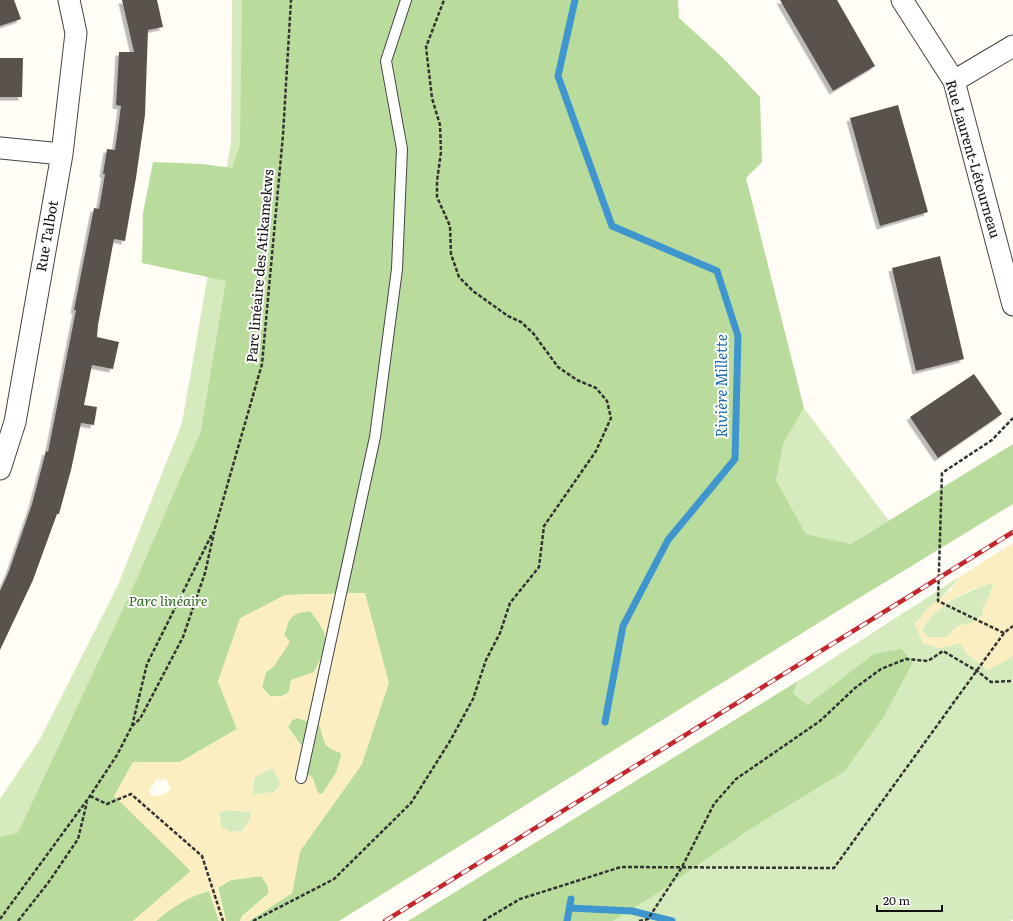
<svg xmlns="http://www.w3.org/2000/svg" width="1013" height="921" viewBox="0 0 1013 921" font-family="Literata,serif">
  <style>
    .green { fill: #d5ebbd }
    .forest { fill: #b9dc9c }
    .sand { fill: #fbeec1; fill-rule: evenodd }
    .lines { fill: none; stroke-linecap: round; stroke-linejoin: round }
    .stream { stroke: #3f96cf; stroke-width: 7 }
    .building { fill: #5a524d; filter: url(#shadow) }
    .lane-casing { stroke: #444; stroke-width: 12 }
    .street-casing { stroke: #444; stroke-width: 23 }
    .path { stroke: #333; stroke-width: 2.5; stroke-dasharray: 4 2; stroke-linecap: butt }
    .lane { stroke: #fff; stroke-width: 10 }
    .street { stroke: #fff; stroke-width: 21 }
    .rail-casing { stroke: #c4262e; stroke-width: 4.5 }
    .rail { stroke: #fff; stroke-width: 3; stroke-dasharray: 9; stroke-linecap: butt }
    .labels { text-anchor: middle; stroke-width: 4; stroke-linejoin: round; paint-order: stroke }
    .street-label { font-size: 14px; fill: #111; stroke: #fff }
    .park-label { font-size: 14px; font-style: italic; fill: #2f6b1f; stroke: #fff }
    .water-label { font-size: 15px; font-style: italic; fill: #1768a6; stroke: #fff }
  </style>
  <defs>
    <filter id="shadow"><feDropShadow dx="-3.5" dy="3.5" stdDeviation="0" flood-color="#0004"/></filter>
  </defs>
  <rect width="100%" height="100%" fill="#fffdf5"/>
  <path class="green" d="M 232,0 L 313,0 L 306,181 L 0,921 L 0,799 L 40,739 L 118,585 L 182,423 L 231,143 Z
    M 804,408 L 889,521 L 851,544 L 806,534 L 776,480 L 784,442 Z
    M 959,577 C 947,595 929,607 915,624 L 923,643 L 940,648 L 960,643 L 968,655 L 1006,660 L 1013,654 L 1013,919 L 1010,921 L 613,921 L 658,893 L 749,830 L 844,772 L 835,685 L 807,705 L 793,693 L 798,681 Z
    M 994,582 L 989,597 L 982,609 L 984,614 L 972,623 L 958,626 L 947,637 L 928,637 L 922,630 C 936,603 967,592 994,582 Z
    M 272,767 L 281,784 L 274,792 L 253,795 L 254,778 Z
    M 225,810 L 251,812 L 250,819 L 242,831 L 230,832 L 221,826 L 219,813 Z"/>
  <path class="forest" d="M 242,0 L 678,0 L 679,18 L 723,58 L 760,97 L 762,162 L 746,178 L 804,408 L 784,442 L 776,480 L 806,534 L 851,544 L 1013,444 L 1013,504 L 828,617 L 339,921 L 249,921 L 292,893 L 300,851 L 362,764 L 365,593 L 285,595 L 218,681 L 237,729 L 180,762 L 133,762 L 147,827 L 191,871 L 133,921 L 0,921 L 0,837 L 18,833 L 131,592 L 201,431 L 226,281 L 142,263 L 143,213 L 153,162 L 202,164 L 232,168 L 240,145 Z
    M 310,611 C 332,637 328,643 314,672 C 309,674 301,676 297,680 C 285,693 292,697 270,696 L 262,687 L 266,672 L 274,666 L 289,620 L 296,613 Z
    M 901,649 L 913,662 L 883,718 L 844,772 L 749,830 L 658,893 L 613,921 L 408,921 L 798,681 L 793,693 L 807,705 L 874,654 Z
    M 298,718 L 320,726 C 325,744 323,747 342,753 L 336,773 L 322,794 L 318,793 L 312,778 L 306,773 L 308,755 L 288,727 L 292,720 Z
    M 262,876 L 268,886 L 268,894 L 242,916 L 240,921 L 226,921 L 218,887 L 231,880 Z
    M 209,891 L 219,921 L 156,921 C 172,907 189,896 209,891 Z"/>
  <path class="sand" d="M 1013,543 L 1013,654 L 1007,660 L 988,670 L 968,655 L 960,643 L 940,648 L 923,643 L 915,624 L 928,608 L 951,590 L 959,577 ZM 994,583 L 989,597 L 982,609 L 984,614 L 972,623 L 957,626 L 947,637 L 928,637 L 922,630 C 934,606 968,588 994,583 Z
    M 365,593 L 389,683 L 362,764 L 300,851 L 292,893 L 249,921 L 240,921 L 242,916 L 268,894 L 268,886 L 261,876 L 231,880 L 218,888 L 226,921 L 219,921 L 209,891 C 189,896 172,907 156,921 L 133,921 L 191,871 L 114,796 L 133,762 L 180,762 L 237,729 L 218,681 L 240,618 L 285,595 ZM 310,611 C 332,637 328,643 314,672 L 291,680 L 289,692 L 283,697 L 270,696 L 262,687 L 266,672 L 274,666 L 290,642 L 284,634 C 290,617 291,613 310,611 ZM 298,718 L 320,726 C 325,744 323,747 342,753 L 336,773 L 322,794 L 318,793 L 313,778 L 306,773 L 308,755 L 288,727 L 292,720 ZM 272,768 L 281,784 L 274,792 L 253,795 L 254,778 ZM 166,779 L 171,789 L 163,795 L 152,796 L 149,791 L 156,780 ZM 225,810 L 251,812 L 250,819 L 242,831 L 230,832 L 221,826 L 219,813 Z"/>
  <g class="lines">
    <path class="stream" d="M 575,0 L 558,76 L 612,226 L 717,271 L 738,336 L 735,459 L 668,540 L 623,626 L 605,722
      M 569,908 L 632,911 L 672,921
      M 567,921 L 571,899"/>
  </g>
  <path class="building" d="M 0,0 L 14,0 L 21,19 L 0,26 Z
    M 122,0 L 157,0 L 163,27 L 148,30 L 145,115 L 136,178 L 125,241 L 114,239 L 98,325 L 97,337 L 119,342 L 113,369 L 92,365 L 84,405 L 97,407 L 94,425 L 81,423 L 71,470 L 59,514 L 57,514 L 33,580 L 0,650 L 0,591 L 9,571 L 32,504 L 46,451 L 48,452 L 76,310 L 74,310 L 94,208 L 99,209 L 105,174 L 103,174 L 107,149 L 115,150 L 121,106 L 116,105 L 119,52 L 134,52 Z
    M 780,0 L 837,0 L 875,66 L 833,91 Z
    M 0,58 L 23,58 L 22,97 L 0,97 Z
    M 898,105 L 928,212 L 880,226 L 850,118 Z
    M 940,256 L 964,359 L 916,371 L 892,268 Z
    M 974,374 L 1002,414 L 938,458 L 910,417 Z"/>
  <g class="lines">
    <g class="lane-casing">
      <path id="lane" d="M 301,778 L 375,437 L 397,269 L 402,149 L 386,61 L 406,0"/>
    </g>
    <g class="street-casing">
      <path id="street" d="M 902,0 L 954,81 L 1013,305
        M 954,81 L 1013,46
        M 0,148 L 62,154
        M 0,469 L 15,422 L 62,154 L 76,33 L 69,0"/>
    </g>
    <path class="path" d="M 1004,633 L 938,601 L 942,473 L 992,440 L 1013,418
      M 132,726 L 140,719 L 183,637 L 205,573 L 215,528 L 262,364 L 283,135 L 291,0
      M 90,796 L 107,804 L 131,794 L 202,856 L 223,921
      M 0,919 L 90,796 L 117,755 L 132,726 L 147,664 L 213,532
      M 18,921 L 48,883 L 78,839 L 87,802
      M 253,921 L 334,879 L 411,803 L 450,741 L 473,699 L 486,660 L 500,633 L 510,603 L 539,567 L 544,526 L 596,451 L 611,418 L 607,401 L 596,388 L 577,380 L 558,367 L 533,333 L 521,322 L 508,316 L 473,291 L 459,277 L 451,254 L 450,226 L 437,197 L 437,181 L 441,152 L 440,125 L 432,98 L 426,47 L 444,0
      M 483,921 L 520,899 L 621,867 L 834,868 L 1004,633 L 1013,626
      M 639,921 L 648,919 L 682,867 L 714,804 L 736,779 L 820,721 L 855,688 L 881,669 L 906,659 L 928,661 L 943,651 L 977,671 L 991,682 L 1013,681"/>
    <use href="#lane" class="lane"/>
    <use href="#street" class="street"/>
    <g class="rail-casing">
      <path id="rail" d="M 385,921 L 1013,532"/>
    </g>
    <use href="#rail" class="rail"/>
  </g>
  <g class="labels">
    <g class="street-label">
      <text transform="translate(973 159) rotate(74)" y="5">Rue Laurent-Létourneau</text>
      <text transform="translate(47 236) rotate(-80)" y="5">Rue Talbot</text>
      <text transform="translate(260 266) rotate(-85)" y="5">Parc linéaire des Atikamekws</text>
    </g>
    <g class="park-label">
      <text x="168" y="606">Parc linéaire</text>
    </g>
    <g class="water-label">
      <text transform="translate(722 386) rotate(-90)" y="5">Rivière Millette</text>
    </g>
  </g>
  <path d="M877 905v6h65v-6" fill="none" stroke="#111111" stroke-width="2"/>
  <text x="883" y="905" font-size="12" fill="#111111" stroke="#ffffff" stroke-width="3" paint-order="stroke">20 m</text>
</svg>
